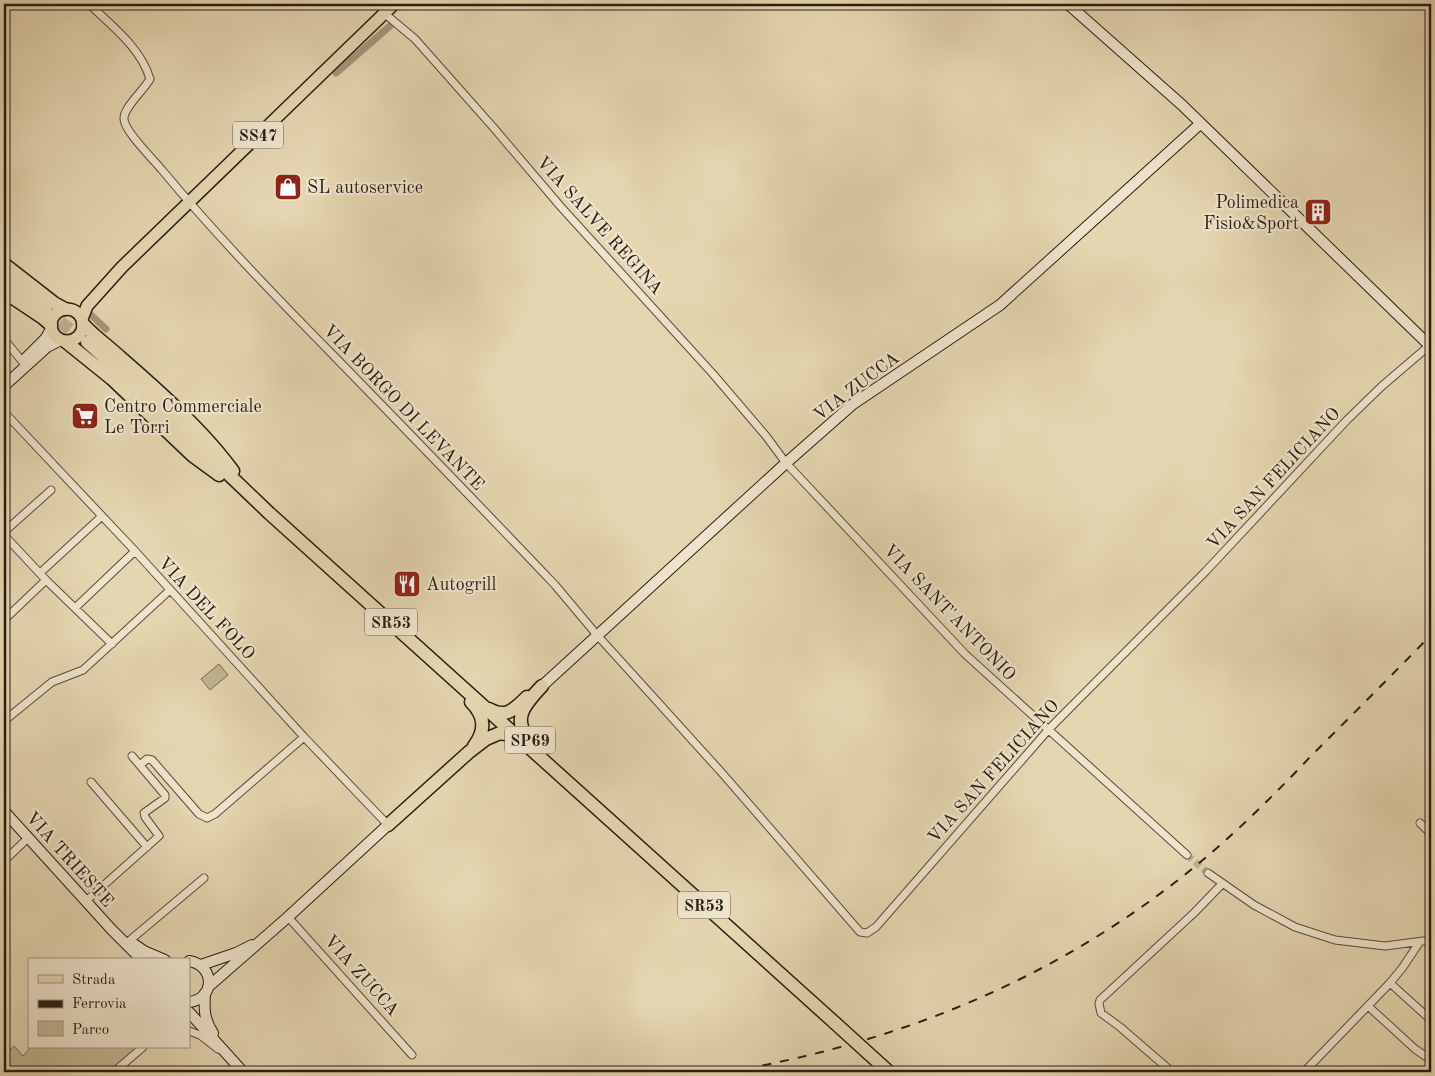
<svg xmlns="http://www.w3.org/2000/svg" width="1435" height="1076" viewBox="0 0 1435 1076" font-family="'Old Standard TT',serif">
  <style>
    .green { fill: #c5b796; stroke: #776a55 }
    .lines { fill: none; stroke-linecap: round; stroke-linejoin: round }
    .canal { stroke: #a5977c; stroke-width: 7 }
    .street-tunnel { stroke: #bfb192; stroke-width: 7; stroke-dasharray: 7 3.5; stroke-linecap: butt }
    .highway-tunnel { stroke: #bfb192; stroke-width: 12; stroke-dasharray: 12 6; stroke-linecap: butt }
    .street-casing { stroke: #584b3b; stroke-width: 9 }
    .secondary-casing { stroke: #291d14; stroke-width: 12 }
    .primary-casing { stroke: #291d14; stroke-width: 14 }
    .highway-casing { stroke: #291d14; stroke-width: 15 }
    .street { stroke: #eee4cc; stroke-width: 7 }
    .secondary { stroke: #eee4cc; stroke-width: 10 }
    .primary { stroke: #e5d6b1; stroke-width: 11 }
    .highway { stroke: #e5d6b1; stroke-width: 12 }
    .rail { stroke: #291d14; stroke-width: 2; stroke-dasharray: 9 9; stroke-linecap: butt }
    .highway-bridge-casing { stroke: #291d14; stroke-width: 15; stroke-linecap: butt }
    .highway-bridge { stroke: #e5d6b1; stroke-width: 12 }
    .labels { text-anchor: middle; stroke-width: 4.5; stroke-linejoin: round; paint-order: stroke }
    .shield { fill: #eee4cc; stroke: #64594b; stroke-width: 1 }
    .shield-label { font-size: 16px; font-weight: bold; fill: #291d14 }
    .poi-label { font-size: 18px; fill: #291d14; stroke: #eee4cc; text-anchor: start }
    .street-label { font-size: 18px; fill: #291d14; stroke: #eee4cc }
  </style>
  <rect width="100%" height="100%" fill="#e5d6b1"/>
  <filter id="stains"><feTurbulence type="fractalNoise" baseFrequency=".004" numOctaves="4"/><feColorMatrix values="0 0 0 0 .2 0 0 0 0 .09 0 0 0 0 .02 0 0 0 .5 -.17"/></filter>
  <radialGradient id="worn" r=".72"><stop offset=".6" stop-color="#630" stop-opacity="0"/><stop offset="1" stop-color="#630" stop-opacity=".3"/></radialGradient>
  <path class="green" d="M 219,664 L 228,675 L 210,690 L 201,679 Z
    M 14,1046 L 23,1056 L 31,1047 L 138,1047 L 109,1072 L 4,1072 L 4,1056 Z"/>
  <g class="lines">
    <path class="canal" d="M 336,73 L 390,26
      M 90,314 L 106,329"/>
    <path class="street-tunnel" d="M 1187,855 L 1208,873"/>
    <path class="highway-tunnel" d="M 46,311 L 87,342"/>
    <g class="street-casing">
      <path id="street" d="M 89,4 C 112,26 141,48 150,79 C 144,90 123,108 124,119 C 124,131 154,160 162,170 C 216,235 275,296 334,356 C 408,432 482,508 555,585 L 597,635 L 722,773 L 860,932 L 867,933 L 876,927 L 1049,729 L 1206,571 L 1347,420 L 1382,386 L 1430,345
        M 384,13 L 415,39 L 493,127 L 561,207 L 713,374 L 766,436 L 786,463 L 965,654 L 1187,855
        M 4,339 L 26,366
        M 4,412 L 135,551 L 304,737 L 388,825
        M 4,532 L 51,490
        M 4,535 L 46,580 L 112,644
        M 40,573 L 102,516
        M 75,608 L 135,551
        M 4,620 L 46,580
        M 4,721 L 52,682 L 83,670 L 170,590
        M 140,765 L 147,759 L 152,760 L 199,814 L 207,818 L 215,814 L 304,737
        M 91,782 L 147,847
        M 1420,823 L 1431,834
        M 4,861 L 28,838
        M 1208,873 L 1254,905 L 1295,927 L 1335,940 L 1385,946 L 1431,940
        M 86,901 L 159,836 L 145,817 L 144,813 L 165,798 L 165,795 L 132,756
        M 288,917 L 412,1055
        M 129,941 L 204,878
        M 1390,983 L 1431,1020
        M 1368,1006 L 1415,1049 L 1431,1060
        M 189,1031 L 200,1035 L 218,1049
        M 114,1072 L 143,1047
        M 1172,1072 L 1120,1027 L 1101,1013 L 1099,1004 L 1100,1000 L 1194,913 L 1222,884
        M 1304,1072 L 1390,983 L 1403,967 L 1419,943"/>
    </g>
    <g class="secondary-casing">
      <path id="secondary" d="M 1068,4 L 1182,105 L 1431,347
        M 26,358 L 46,338 L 51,329
        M 4,386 L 47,347 L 61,340
        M 542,686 L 786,463 L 853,404 L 1000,305 L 1200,124
        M 4,811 L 112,930 L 142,960
        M 131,942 L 144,951 L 165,960
        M 189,961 C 215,965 216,999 189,1002
        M 201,965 L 236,953 L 252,945
        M 208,987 L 288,917 L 388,825
        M 205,993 C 204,1008 204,1020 213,1033
        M 189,1012 L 243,1072"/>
    </g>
    <g class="primary-casing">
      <path id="primary" d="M51 325a16 16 0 1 1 32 0a16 16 0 1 1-32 0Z
        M 82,319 L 87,306 L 122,267 L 394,4"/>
    </g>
    <g class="highway-casing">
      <path id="highway" d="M 4,264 L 54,303 L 65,309
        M 4,278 L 46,311
        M 4,292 L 43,318 L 51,325
        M 83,324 C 94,336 108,346 120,357 C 158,390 203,430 233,471
        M 66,342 L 112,379 L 193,456 L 219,475
        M 87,342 L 130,380 L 269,513 L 835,1023
        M 471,702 C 485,716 486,730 474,746
        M 489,709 C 507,719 514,709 527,697
        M 531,741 C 510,720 525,704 542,686
        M 388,825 L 469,752 L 486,739 L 500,733 L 515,736
        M 868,1053 L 889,1072"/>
    </g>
    <use href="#street" class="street"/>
    <use href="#secondary" class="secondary"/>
    <use href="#primary" class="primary"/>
    <use href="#highway" class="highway"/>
    <path class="rail" d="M 727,1072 C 904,1042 1066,975 1204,859 C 1242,827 1277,792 1311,756 C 1351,716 1391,676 1431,635"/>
    <g class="highway-bridge-casing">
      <path id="highway-bridge" d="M 835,1023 L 868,1053"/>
    </g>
    <use href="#highway-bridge" class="highway-bridge"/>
  </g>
  <defs>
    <g id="shop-square" transform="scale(1.4375)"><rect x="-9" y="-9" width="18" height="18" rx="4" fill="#8f2418" stroke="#eee4cc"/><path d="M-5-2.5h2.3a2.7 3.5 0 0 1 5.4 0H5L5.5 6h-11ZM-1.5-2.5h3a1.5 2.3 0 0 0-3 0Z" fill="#fff"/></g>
    <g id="building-square" transform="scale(1.4375)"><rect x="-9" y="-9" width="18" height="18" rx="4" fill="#8f2418" stroke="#eee4cc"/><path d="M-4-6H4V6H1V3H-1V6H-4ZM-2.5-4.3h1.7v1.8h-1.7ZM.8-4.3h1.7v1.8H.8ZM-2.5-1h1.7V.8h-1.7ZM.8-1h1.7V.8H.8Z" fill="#fff"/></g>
    <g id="supermarket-square" transform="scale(1.4375)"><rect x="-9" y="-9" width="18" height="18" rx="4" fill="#8f2418" stroke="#eee4cc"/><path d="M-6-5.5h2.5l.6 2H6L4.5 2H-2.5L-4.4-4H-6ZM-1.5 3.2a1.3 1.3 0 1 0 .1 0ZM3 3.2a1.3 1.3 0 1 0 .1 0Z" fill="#fff"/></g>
    <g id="restaurant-square" transform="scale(1.4375)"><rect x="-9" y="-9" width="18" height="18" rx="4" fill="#8f2418" stroke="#eee4cc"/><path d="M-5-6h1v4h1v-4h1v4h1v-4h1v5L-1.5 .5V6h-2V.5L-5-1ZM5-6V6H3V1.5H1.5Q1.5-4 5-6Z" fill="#fff"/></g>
  </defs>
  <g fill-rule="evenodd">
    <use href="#shop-square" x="288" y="187"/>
    <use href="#building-square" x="1318" y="212"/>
    <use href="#supermarket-square" x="85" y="416"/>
    <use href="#restaurant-square" x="407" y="584"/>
  </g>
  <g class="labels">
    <g class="shield">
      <rect x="233" y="121.5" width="50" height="27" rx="4"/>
      <rect x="365" y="608.5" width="52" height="27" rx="4"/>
      <rect x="505" y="726.5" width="50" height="27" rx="4"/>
      <rect x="678" y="891.5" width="52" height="27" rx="4"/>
    </g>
    <g class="shield-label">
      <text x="258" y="141">SS47</text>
      <text x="391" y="628">SR53</text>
      <text x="530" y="746">SP69</text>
      <text x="704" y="911">SR53</text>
    </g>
    <g class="poi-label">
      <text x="307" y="193">SL autoservice</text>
      <text x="1299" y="208" text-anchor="end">Polimedica<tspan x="1299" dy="21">Fisio&amp;Sport</tspan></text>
      <text x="104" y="412">Centro Commerciale<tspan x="104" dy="21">Le Torri</tspan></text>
      <text x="426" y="590">Autogrill</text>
    </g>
    <g class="street-label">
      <text transform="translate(600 225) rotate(48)" y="6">VIA SALVE REGINA</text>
      <text transform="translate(856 386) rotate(-37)" y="6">VIA ZUCCA</text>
      <text transform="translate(404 407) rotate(46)" y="6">VIA BORGO DI LEVANTE</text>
      <text transform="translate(1273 478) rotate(-47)" y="6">VIA SAN FELICIANO</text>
      <text transform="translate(207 608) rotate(47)" y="6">VIA DEL FOLO</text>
      <text transform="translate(950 612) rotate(46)" y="6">VIA SANT'ANTONIO</text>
      <text transform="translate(993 771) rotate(-48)" y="6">VIA SAN FELICIANO</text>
      <text transform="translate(70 859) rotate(48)" y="6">VIA TRIESTE</text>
      <text transform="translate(362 975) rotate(48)" y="6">VIA ZUCCA</text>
    </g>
  </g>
  <rect width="1435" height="1076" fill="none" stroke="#e5d6b1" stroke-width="20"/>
  <rect x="5" y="5" width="1425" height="1066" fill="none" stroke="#291d14" stroke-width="2.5"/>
  <rect x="10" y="10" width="1415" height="1056" fill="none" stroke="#291d14"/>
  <rect x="28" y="958" width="162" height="90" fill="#eee4cc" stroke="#9f9482"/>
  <rect x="38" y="975" width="25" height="8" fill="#e5d6b1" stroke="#9f9482"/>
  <text x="72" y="984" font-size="15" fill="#291d14">Strada</text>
  <rect x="38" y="1000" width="25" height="8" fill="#291d14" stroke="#9f9482"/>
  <text x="72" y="1008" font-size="15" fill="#291d14">Ferrovia</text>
  <rect x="38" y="1021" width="25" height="15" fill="#c5b796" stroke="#9f9482"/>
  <text x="72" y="1034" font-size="15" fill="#291d14">Parco</text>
  <rect width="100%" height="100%" filter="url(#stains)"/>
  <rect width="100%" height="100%" fill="url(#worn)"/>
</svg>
